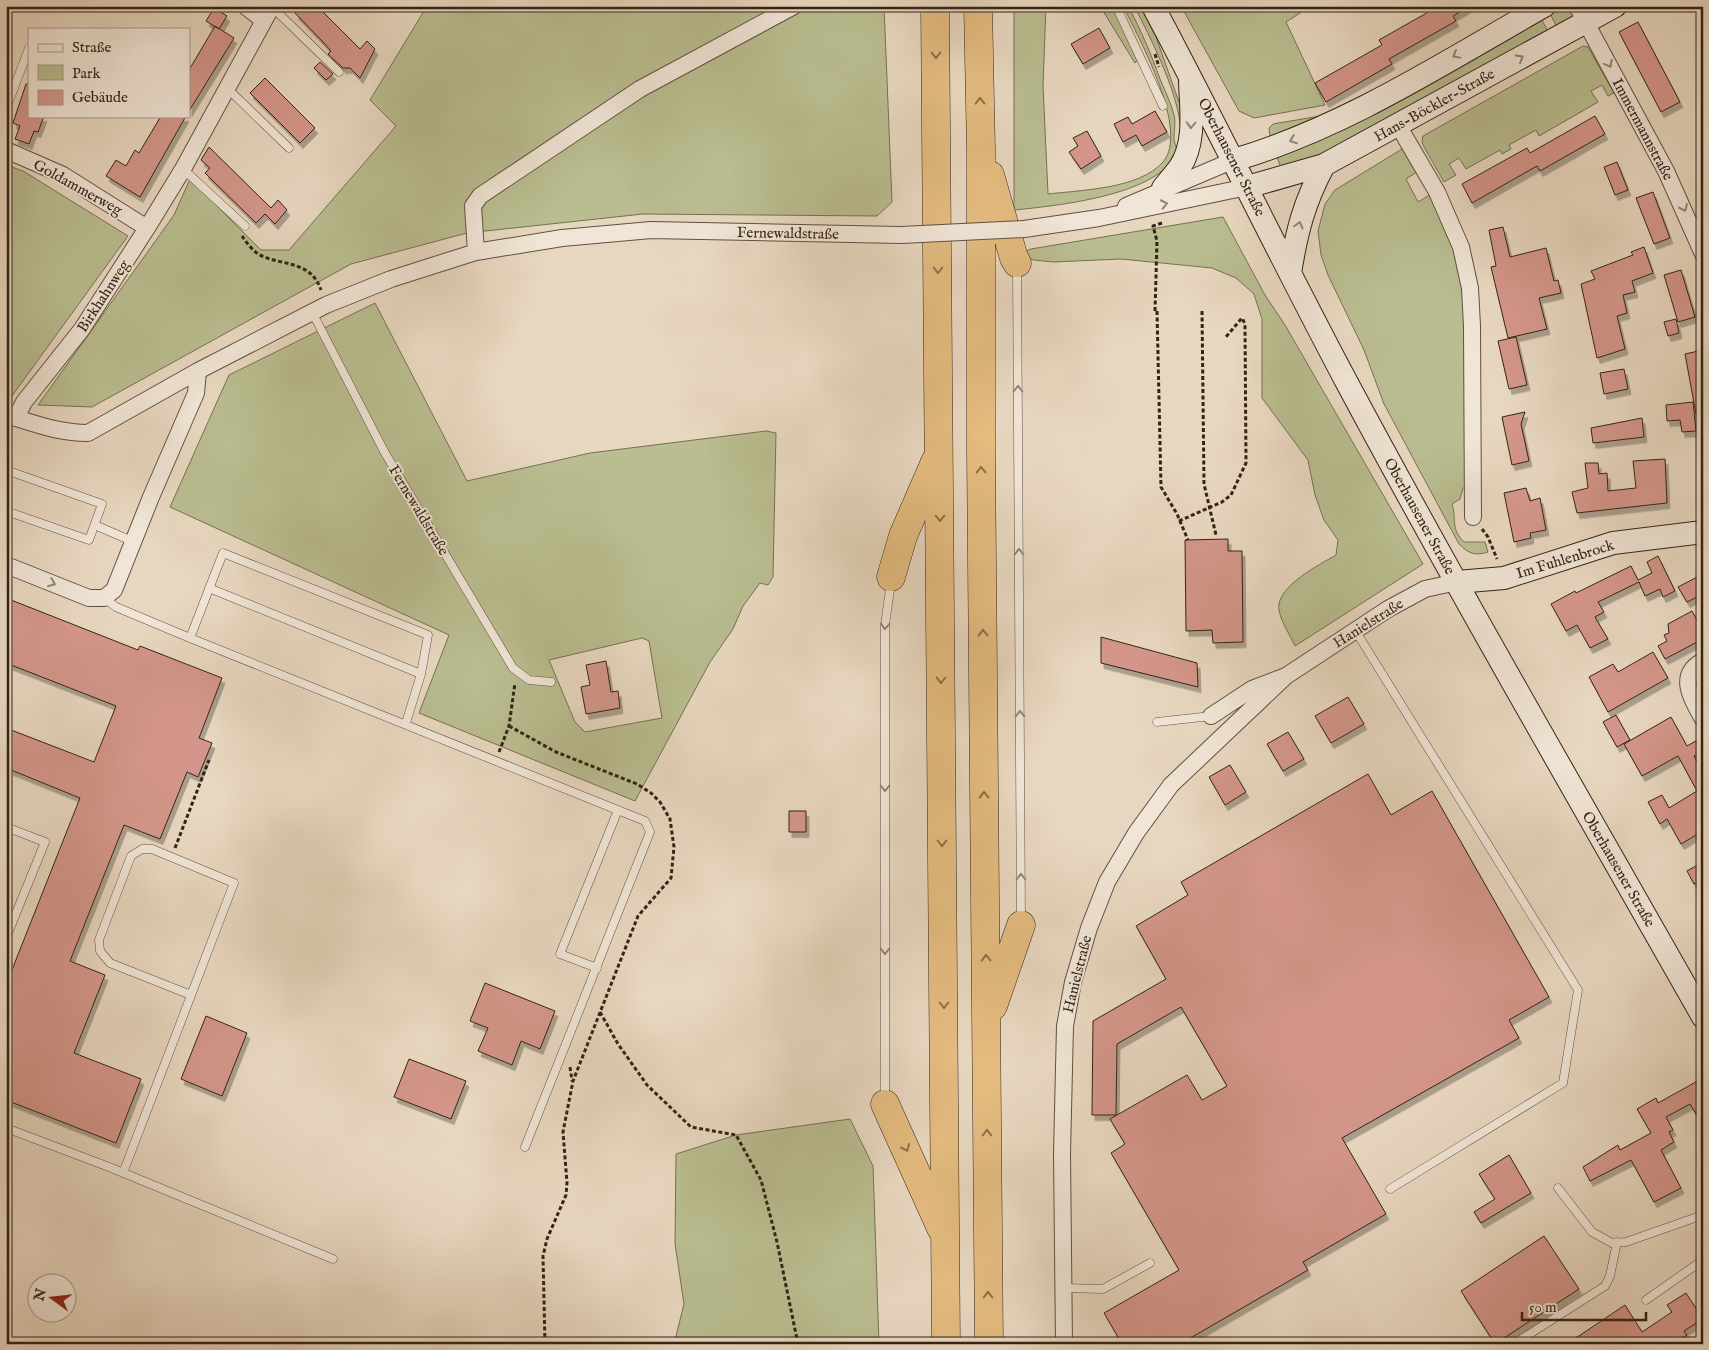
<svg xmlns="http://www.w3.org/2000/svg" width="1709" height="1350" viewBox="0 0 1709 1350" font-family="'IM FELL English',serif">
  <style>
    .green { fill: #b9bd90; stroke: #767053; fill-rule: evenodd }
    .building { fill: #d4968a; stroke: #332316; filter: url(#shadow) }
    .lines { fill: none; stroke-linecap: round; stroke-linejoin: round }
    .lane-casing { stroke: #605040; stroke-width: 9 }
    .street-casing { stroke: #605040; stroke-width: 18 }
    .secondary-casing { stroke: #332316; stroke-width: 24 }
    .highway-casing { stroke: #332316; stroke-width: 29 }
    .path { stroke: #332316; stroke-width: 3; stroke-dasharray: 4 2.5; stroke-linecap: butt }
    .lane { stroke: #f0e5d6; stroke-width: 8 }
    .street { stroke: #f0e5d6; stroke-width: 16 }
    .secondary { stroke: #f0e5d6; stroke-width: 22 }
    .highway { stroke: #e4bc80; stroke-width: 28 }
    .street-bridge-casing { stroke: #605040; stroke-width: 18; stroke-linecap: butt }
    .street-bridge { stroke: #f0e5d6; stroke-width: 16 }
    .oneway { stroke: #8c704b }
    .oneway2 { stroke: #928476 }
    .labels { text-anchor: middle; stroke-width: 4; stroke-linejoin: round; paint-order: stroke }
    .street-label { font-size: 15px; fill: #332316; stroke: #f0e5d6 }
  </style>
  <defs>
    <filter id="shadow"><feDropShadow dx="3" dy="5.5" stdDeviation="0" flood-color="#0004"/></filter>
  </defs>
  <rect width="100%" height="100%" fill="#e8d7c0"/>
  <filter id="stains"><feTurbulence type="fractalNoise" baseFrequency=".004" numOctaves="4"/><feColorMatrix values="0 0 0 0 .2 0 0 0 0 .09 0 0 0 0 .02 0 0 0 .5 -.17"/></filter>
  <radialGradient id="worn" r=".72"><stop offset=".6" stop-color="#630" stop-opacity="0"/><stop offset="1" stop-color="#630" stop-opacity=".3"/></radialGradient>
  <path class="green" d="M 427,6 L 884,6 L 892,202 L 877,216 L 643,214 L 467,233 L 351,264 L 92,407 L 38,405 L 174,215 L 190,179 L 261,250 L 289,250 L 396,126 L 370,100 Z
    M 1014,6 L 1046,6 L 1043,85 L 1048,194 C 1082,190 1139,189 1163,162 C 1190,131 1139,38 1123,6 L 1128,6 C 1141,30 1151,54 1160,79 C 1165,91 1171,103 1174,115 C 1176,123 1174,130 1174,138 C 1174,144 1179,150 1175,156 C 1154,196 1055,206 1014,210 Z
    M 1100,6 L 1113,6 L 1137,60 L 1135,63 Z
    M 1134,6 L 1140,6 L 1156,37 L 1185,119 L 1180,124 C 1177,91 1150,36 1134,6 Z
    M 1181,6 L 1311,6 L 1286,22 L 1325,105 L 1254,118 L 1239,111 L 1234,102 Z
    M 1556,6 L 1568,6 L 1573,15 L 1571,21 L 1558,29 L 1548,10 Z
    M 1539,15 L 1549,33 L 1324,156 L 1281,168 L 1277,157 Z
    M 1583,46 L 1588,47 L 1614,93 L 1608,96 L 1602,85 L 1591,91 L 1598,102 L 1539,136 L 1536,130 L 1509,145 L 1511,149 L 1502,154 L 1500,150 L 1466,169 L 1459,158 L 1449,164 L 1456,175 L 1444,182 L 1424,147 L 1422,142 L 1423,136 Z
    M 1320,116 L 1270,137 L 1269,128 L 1273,124 Z
    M 1402,149 L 1417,172 L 1406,179 L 1418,202 L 1431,194 L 1452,242 L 1464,298 L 1467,487 L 1463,488 L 1460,499 L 1452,504 C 1457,520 1450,528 1464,542 L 1485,542 L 1488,552 C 1475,556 1469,554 1459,544 L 1384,404 L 1364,350 L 1328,275 L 1321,255 L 1318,231 L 1325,204 L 1335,190 Z
    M 6,165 L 23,171 L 128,236 L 12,396 L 6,395 Z
    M 1223,217 L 1265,295 L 1285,325 L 1423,564 L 1295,646 C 1290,635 1281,622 1279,610 C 1275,587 1319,565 1336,555 L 1338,540 L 1324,520 L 1315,495 L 1308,460 L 1262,398 L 1262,319 L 1254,294 L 1236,278 L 1212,268 L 1121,259 L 1053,262 L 1025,259 L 1022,253 L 1031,249 Z
    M 375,303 L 467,481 L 590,453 L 766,431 L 776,433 L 773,577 L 768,585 L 760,583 L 743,606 L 733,629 L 710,662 L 635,801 L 419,713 L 449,635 L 170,507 L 229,375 ZM 642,638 L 649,641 L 662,718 L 585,732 L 575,722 L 549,660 Z
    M 850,1119 L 873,1166 L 879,1344 L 674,1344 L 684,1304 L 675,1244 L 676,1154 L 736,1135 Z"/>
  <path class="building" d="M 302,6 L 317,6 L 360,49 L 367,41 L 375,49 L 360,78 L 350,68 L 343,68 L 328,54 L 331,51 L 323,42 L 295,13 Z
    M 1439,6 L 1470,6 L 1453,16 L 1456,21 L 1389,59 L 1392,64 L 1326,102 L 1315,83 L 1382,45 L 1379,40 Z
    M 214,8 L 227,16 L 219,29 L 206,21 Z
    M 1638,22 L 1680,102 L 1661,112 L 1619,32 Z
    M 215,26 L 234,38 L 189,111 L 189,70 Z
    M 1099,28 L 1110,48 L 1083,64 L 1071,44 Z
    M 320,62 L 333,74 L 326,80 L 314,68 Z
    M 265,78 L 315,128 L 300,143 L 250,93 Z
    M 26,84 L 29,84 L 29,116 L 44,116 L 38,132 L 34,131 L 29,144 L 15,139 L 20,126 L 13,123 Z
    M 1155,111 L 1167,132 L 1142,146 L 1136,135 L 1123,142 L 1114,124 L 1128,117 L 1132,124 Z
    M 161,116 L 186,116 L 140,197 L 106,176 L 116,160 L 126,166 L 135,150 L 139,153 Z
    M 1595,116 L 1605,134 L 1540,171 L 1537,166 L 1472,203 L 1462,184 L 1527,148 L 1530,153 Z
    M 1087,131 L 1101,156 L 1081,169 L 1069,152 L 1078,146 L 1073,138 Z
    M 209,147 L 271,208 L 278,200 L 287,210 L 275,224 L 265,214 L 256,223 L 205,173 L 210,168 L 201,160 Z
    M 1617,162 L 1628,190 L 1615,195 L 1604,167 Z
    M 1653,192 L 1670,238 L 1654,244 L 1636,198 Z
    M 1503,227 L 1510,257 L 1546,248 L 1554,281 L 1558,280 L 1561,293 L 1539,298 L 1547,329 L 1508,338 L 1491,267 L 1496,266 L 1489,230 Z
    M 1644,247 L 1653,273 L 1632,281 L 1635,292 L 1623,295 L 1627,313 L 1617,316 L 1625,349 L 1597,358 L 1581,284 L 1595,279 L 1591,271 L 1633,255 L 1631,252 Z
    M 1681,270 L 1695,317 L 1678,322 L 1664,275 Z
    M 1676,319 L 1679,333 L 1668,336 L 1664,322 Z
    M 1516,337 L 1527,385 L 1509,389 L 1498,341 Z
    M 1703,350 L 1703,413 L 1696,414 L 1685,354 Z
    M 1624,369 L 1628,389 L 1604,394 L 1600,373 Z
    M 1693,402 L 1696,431 L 1682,432 L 1680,420 L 1667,421 L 1666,405 Z
    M 1525,412 L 1521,424 L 1529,461 L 1512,465 L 1502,417 Z
    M 1642,418 L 1644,437 L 1593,443 L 1591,428 Z
    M 1665,459 L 1667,503 L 1577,513 L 1572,492 L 1588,488 L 1585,463 L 1598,463 L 1599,474 L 1607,473 L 1608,491 L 1636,488 L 1633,461 Z
    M 1526,488 L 1530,501 L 1540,498 L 1546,530 L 1530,533 L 1531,538 L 1514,542 L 1504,493 Z
    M 1228,539 L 1228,551 L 1242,551 L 1243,642 L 1213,643 L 1212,630 L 1186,631 L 1185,540 Z
    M 1658,556 L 1675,591 L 1663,597 L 1660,589 L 1645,596 L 1639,582 L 1598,602 L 1604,612 L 1595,617 L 1608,639 L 1590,648 L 1577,625 L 1566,631 L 1551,604 L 1575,591 L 1576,593 L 1631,566 L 1638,580 L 1652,573 L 1647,562 Z
    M 1703,574 L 1703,594 L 1687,602 L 1678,587 Z
    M 6,598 L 138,650 L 140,646 L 222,678 L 199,738 L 212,743 L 198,777 L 187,772 L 160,839 L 124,825 L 70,961 L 105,975 L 74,1053 L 141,1079 L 116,1143 L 6,1100 L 6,985 L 80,798 L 6,768 L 6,728 L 94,762 L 116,706 L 6,663 Z
    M 1692,611 L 1703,631 L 1703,639 L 1665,659 L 1658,646 L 1667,641 L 1664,635 L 1669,633 L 1668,624 Z
    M 1101,637 L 1197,663 L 1198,687 L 1101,663 Z
    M 1653,652 L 1668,678 L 1608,712 L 1589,677 L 1613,664 L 1618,672 Z
    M 606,661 L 611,692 L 618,691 L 620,708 L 586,714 L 581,687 L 590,685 L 586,665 Z
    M 1348,697 L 1364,724 L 1331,743 L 1315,716 Z
    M 1616,715 L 1630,740 L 1617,747 L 1603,722 Z
    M 1671,717 L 1687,746 L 1703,737 L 1703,751 L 1694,756 L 1703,772 L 1703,831 L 1681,844 L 1667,819 L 1660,824 L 1648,802 L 1662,795 L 1669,808 L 1697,791 L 1678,756 L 1642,776 L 1624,744 Z
    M 1288,732 L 1304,759 L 1283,771 L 1267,744 Z
    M 1230,765 L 1246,792 L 1225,805 L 1209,777 Z
    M 1368,774 L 1391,815 L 1432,791 L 1549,997 L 1509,1020 L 1519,1038 L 1342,1138 L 1386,1214 L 1303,1262 L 1308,1270 L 1180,1344 L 1122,1344 L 1104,1313 L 1179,1270 L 1111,1153 L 1125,1144 L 1110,1119 L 1187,1075 L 1202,1100 L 1227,1086 L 1181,1007 L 1117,1044 L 1116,1115 L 1092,1115 L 1093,1021 L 1166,979 L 1136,926 L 1188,895 L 1181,882 Z
    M 789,811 L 806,811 L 806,832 L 789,832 Z
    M 1703,862 L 1703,879 L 1694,884 L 1687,871 Z
    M 485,983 L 555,1011 L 540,1049 L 521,1041 L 512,1065 L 478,1051 L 488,1028 L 470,1021 Z
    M 206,1016 L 247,1033 L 222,1096 L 181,1079 Z
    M 409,1059 L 466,1081 L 451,1119 L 394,1097 Z
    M 1703,1078 L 1703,1126 L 1690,1104 L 1666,1117 L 1673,1130 L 1669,1132 L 1674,1142 L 1661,1150 L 1681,1188 L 1654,1202 L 1631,1160 L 1590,1181 L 1583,1167 L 1618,1145 L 1620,1150 L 1651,1133 L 1637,1109 L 1656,1098 L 1658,1103 Z
    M 1509,1155 L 1531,1193 L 1481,1223 L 1474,1212 L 1495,1199 L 1479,1174 Z
    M 1544,1236 L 1579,1289 L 1495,1344 L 1461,1291 Z
    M 1686,1293 L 1703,1319 L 1684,1331 L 1687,1335 L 1673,1344 L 1567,1344 L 1625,1305 L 1642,1332 L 1672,1312 L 1667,1305 Z"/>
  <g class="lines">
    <g class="lane-casing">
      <path id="lane" d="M 1116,6 L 1163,106
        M 272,7 L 339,72
        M 227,88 L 289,148
        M 6,109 L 29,48
        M 183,169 L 245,226
        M 1017,267 L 1021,921
        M 312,312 L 385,453 L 513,668 L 529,680 L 551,682
        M 6,470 L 102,504 L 89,540 L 6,511
        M 95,525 L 134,542
        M 209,588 L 421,674 L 406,723
        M 104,598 L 116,607 L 190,638 L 645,821 L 650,832 L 525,1147
        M 1355,630 L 1578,990 L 1563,1083 L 1390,1189
        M 190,638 L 223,553 L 428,635 L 421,674
        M 1157,722 L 1211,716
        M 6,827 L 45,842 L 6,938
        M 597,968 L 560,954 L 618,810
        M 885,1100 L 885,625 L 891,582
        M 6,1128 L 109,1167 L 333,1259
        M 123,1173 L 234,883 L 152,849 L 142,849 L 131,856 L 99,940 L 100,951 L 110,963 L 191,995
        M 1558,1188 L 1592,1232 L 1612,1243 L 1626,1242 L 1703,1215
        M 1064,1288 L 1103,1289 L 1150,1263
        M 1646,1300 L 1703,1260
        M 1514,1344 L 1605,1286 L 1610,1276 L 1617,1242"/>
    </g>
    <g class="street-casing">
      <path id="street" d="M 245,6 L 263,20
        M 1577,6 L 1666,171 L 1703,254
        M 1398,125 L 1437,192 L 1461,247 L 1470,288 L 1472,326 L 1473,517
        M 6,150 L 63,175 L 147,228
        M 1126,206 L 1234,160
        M 1024,229 L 1099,218 L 1247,187
        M 476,252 L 473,206 L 480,196 L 640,89 L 794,6
        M 6,415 C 34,423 58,433 88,433 L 198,371 L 326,305 L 391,279 L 476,252 L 562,238 L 651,230 L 901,235
        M 16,418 L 24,402 L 82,329 L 147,228 L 183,169 L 272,6
        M 6,565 L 89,598 L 104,598 L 114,590 L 151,497 L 196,393 L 198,371
        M 1703,661 C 1676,675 1692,700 1703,719
        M 1211,716 L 1252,689 L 1286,676 L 1388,609 L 1425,589 L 1457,582
        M 1064,1344 L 1062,1154 L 1065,1026 L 1073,982 L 1089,928 L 1107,882 L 1136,833 L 1171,785 L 1286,676"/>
    </g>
    <g class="secondary-casing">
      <path id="secondary" d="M 1153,6 C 1219,130 1280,257 1346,381 C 1461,596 1583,805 1703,1017
        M 1234,160 C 1344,128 1445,62 1544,6
        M 1247,187 L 1324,165 L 1615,6
        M 1163,188 C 1169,181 1175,174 1180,167 C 1196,143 1191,109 1190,82
        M 1290,273 C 1297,230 1304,203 1324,165
        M 1457,582 L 1504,578 L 1613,543 L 1703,532"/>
    </g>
    <g class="highway-casing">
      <path id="highway" d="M 935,6 L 946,1344
        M 978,6 L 981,150 L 981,451 L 989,1344
        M 990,175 L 1014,258 L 1017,263
        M 891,577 L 903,536 L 935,462
        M 993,1006 L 1021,925
        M 885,1104 L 941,1228"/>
    </g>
    <path class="path" d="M 1155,54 L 1159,67
      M 242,236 C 247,243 254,253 262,256 C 285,266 311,261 321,290
      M 1155,311 L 1157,241 L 1153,226 L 1162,223
      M 1157,311 L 1161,487 L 1177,514 L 1188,540
      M 1202,311 L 1204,484 L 1216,535
      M 1179,521 L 1222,502 L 1231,495 L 1246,463 L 1245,324 L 1242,318 L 1225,338
      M 1482,529 L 1488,537 L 1497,559
      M 509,726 L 556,752 L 637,784 L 651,793 L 660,802 L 670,819 L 674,847 L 671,878 L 638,916 L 573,1081 L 563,1132 L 567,1183 L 566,1195 L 547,1239 L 543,1256 L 545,1344
      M 499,752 L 509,726 L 515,683
      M 175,848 L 209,760
      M 600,1012 L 618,1044 L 647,1085 L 691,1127 L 736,1135 L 761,1180 L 777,1242 L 798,1344
      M 570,1067 L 572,1081"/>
    <use href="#lane" class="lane"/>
    <use href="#street" class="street"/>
    <use href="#secondary" class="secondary"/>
    <use href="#highway" class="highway"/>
    <g class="street-bridge-casing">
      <path id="street-bridge" d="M 901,235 L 1024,229"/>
    </g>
    <use href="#street-bridge" class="street-bridge"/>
  </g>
  <defs><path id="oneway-chevron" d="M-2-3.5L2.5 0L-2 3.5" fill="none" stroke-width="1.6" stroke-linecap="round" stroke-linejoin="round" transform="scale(1.25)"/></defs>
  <g class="oneway">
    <use href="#oneway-chevron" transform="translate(936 55) rotate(89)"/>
    <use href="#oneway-chevron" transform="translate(980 101) rotate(-91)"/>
    <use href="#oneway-chevron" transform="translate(938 270) rotate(90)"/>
    <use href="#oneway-chevron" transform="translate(981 470) rotate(-91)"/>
    <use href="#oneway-chevron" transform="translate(940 518) rotate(90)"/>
    <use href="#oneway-chevron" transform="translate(983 633) rotate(-91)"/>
    <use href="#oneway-chevron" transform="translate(941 680) rotate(90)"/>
    <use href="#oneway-chevron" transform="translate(984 795) rotate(-91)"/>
    <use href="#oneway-chevron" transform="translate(942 843) rotate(90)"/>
    <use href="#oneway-chevron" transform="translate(986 958) rotate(-91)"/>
    <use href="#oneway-chevron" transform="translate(944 1005) rotate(90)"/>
    <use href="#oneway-chevron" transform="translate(987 1133) rotate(-90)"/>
    <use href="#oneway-chevron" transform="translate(906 1148) rotate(66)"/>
    <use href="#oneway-chevron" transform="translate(988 1295) rotate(-90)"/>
  </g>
  <g class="oneway2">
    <use href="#oneway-chevron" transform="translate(1456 55) rotate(151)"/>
    <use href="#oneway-chevron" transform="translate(1520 58) rotate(-30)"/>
    <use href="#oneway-chevron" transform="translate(1609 64) rotate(62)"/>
    <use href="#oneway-chevron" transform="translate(1191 125) rotate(92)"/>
    <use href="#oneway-chevron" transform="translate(1293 140) rotate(159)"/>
    <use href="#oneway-chevron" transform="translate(1164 204) rotate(-12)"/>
    <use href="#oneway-chevron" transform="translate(1684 208) rotate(65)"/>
    <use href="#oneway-chevron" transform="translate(1299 225) rotate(-75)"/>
    <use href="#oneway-chevron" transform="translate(1018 389) rotate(-90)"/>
    <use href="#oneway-chevron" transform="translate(1019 552) rotate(-90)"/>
    <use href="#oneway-chevron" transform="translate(52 583) rotate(22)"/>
    <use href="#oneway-chevron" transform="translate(885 626) rotate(94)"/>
    <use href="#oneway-chevron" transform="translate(1020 714) rotate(-90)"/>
    <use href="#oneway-chevron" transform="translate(885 788) rotate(90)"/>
    <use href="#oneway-chevron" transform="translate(1021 877) rotate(-90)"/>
    <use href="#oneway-chevron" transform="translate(885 951) rotate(90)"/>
  </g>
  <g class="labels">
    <g class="street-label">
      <text transform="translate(1434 105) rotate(-29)" y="5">Hans-Böckler-Straße</text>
      <text transform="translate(1643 129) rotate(62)" y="5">Immermannstraße</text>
      <text transform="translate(1232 157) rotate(63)" y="5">Oberhausener Straße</text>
      <text transform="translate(78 187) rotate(29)" y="5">Goldammerweg</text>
      <text transform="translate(788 233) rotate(1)" y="5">Fernewaldstraße</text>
      <text transform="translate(103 296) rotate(-57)" y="5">Birkhahnweg</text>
      <text transform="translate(419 510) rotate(59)" y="5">Fernewaldstraße</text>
      <text transform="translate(1420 516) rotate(61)" y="5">Oberhausener Straße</text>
      <text transform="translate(1565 559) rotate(-17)" y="5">Im Fuhlenbrock</text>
      <text transform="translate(1368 623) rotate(-32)" y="5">Hanielstraße</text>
      <text transform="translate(1619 869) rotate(60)" y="5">Oberhausener Straße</text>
      <text transform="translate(1077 974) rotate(-76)" y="5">Hanielstraße</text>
    </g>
  </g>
  <rect width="1709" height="1350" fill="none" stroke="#e8d7c0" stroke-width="25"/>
  <rect x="8" y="8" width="1694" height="1335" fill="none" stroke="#332316" stroke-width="2.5"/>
  <rect x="12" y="12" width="1684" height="1325" fill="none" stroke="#332316"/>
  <rect x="28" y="28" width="162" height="90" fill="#f0e5d6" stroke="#a49789"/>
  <rect x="38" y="44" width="25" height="8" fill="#f0e5d6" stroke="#a49789"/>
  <text x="72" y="52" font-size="15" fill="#332316">Straße</text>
  <rect x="38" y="65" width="25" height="15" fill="#b9bd90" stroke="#a49789"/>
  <text x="72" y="78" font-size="15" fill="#332316">Park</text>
  <rect x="38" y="90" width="25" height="15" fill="#d4968a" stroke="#a49789"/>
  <text x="72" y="102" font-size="15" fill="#332316">Gebäude</text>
  <g transform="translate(52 1298) rotate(285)"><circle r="24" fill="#f0e5d6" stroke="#a49789"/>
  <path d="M0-4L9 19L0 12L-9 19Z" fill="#8f2418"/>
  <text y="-8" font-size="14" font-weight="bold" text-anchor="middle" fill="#332316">N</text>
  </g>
  <path d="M1522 1312v8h124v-8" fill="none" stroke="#332316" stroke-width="2.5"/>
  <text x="1529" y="1312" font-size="15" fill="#332316" stroke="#f0e5d6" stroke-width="4" paint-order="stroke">50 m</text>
  <rect width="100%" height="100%" filter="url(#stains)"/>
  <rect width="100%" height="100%" fill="url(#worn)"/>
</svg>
